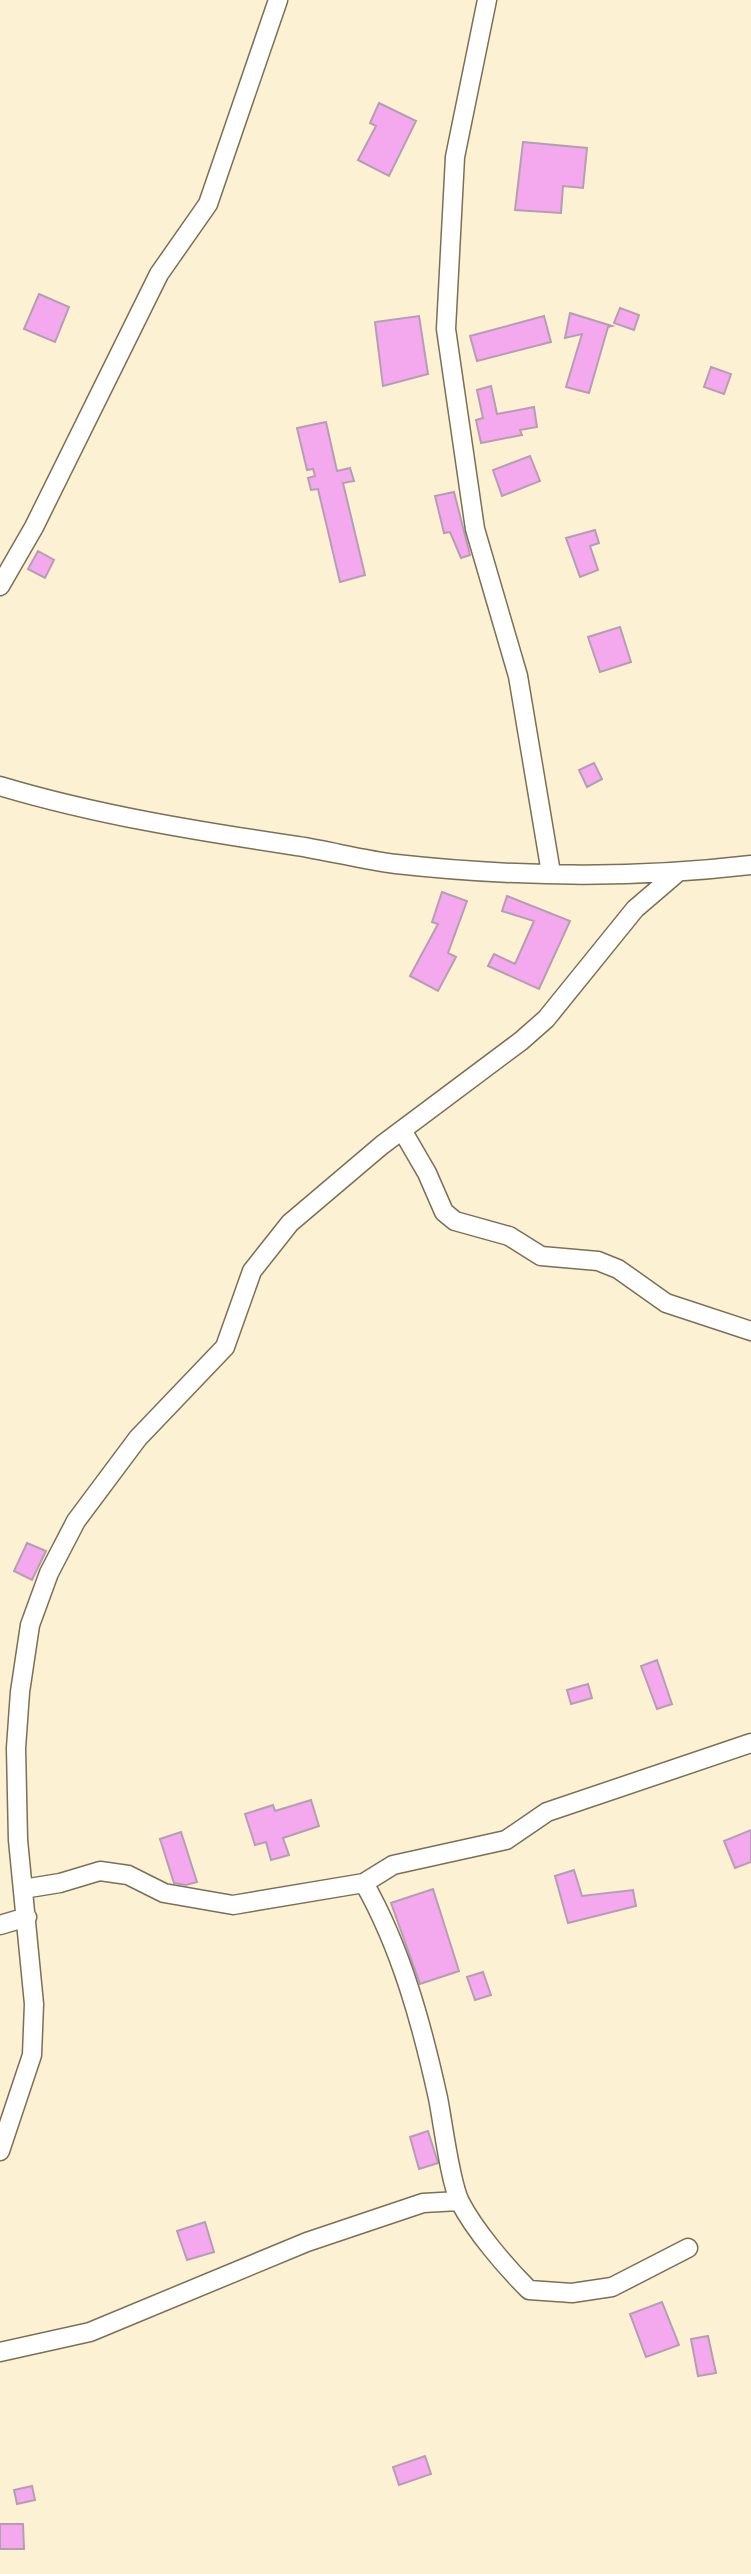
<svg xmlns="http://www.w3.org/2000/svg" width="751" height="2574" viewBox="0 0 751 2574" font-family="'PT Serif',serif">
  <style>
    .building { fill: #f4a9ee; stroke: #b59eb3; stroke-width: 2 }
    .lines { fill: none; stroke-linecap: round; stroke-linejoin: round }
    .minor-casing { stroke: #797055; stroke-width: 21 }
    .minor { stroke: #fff; stroke-width: 18 }
  </style>
  <rect width="100%" height="100%" fill="#fcf1d3"/>
  <path class="building" d="M 379,103 L 416,121 L 389,176 L 358,160 L 376,126 L 370,123 Z
    M 523,142 L 587,148 L 583,188 L 563,186 L 561,213 L 515,210 Z
    M 39,294 L 69,307 L 55,342 L 24,329 Z
    M 620,308 L 639,315 L 634,330 L 614,323 Z
    M 570,313 L 612,326 L 608,327 L 589,393 L 566,387 L 582,334 L 565,338 Z
    M 419,316 L 428,374 L 383,386 L 375,322 Z
    M 544,316 L 551,342 L 477,361 L 470,336 Z
    M 711,367 L 731,374 L 724,394 L 704,387 Z
    M 491,386 L 497,414 L 534,407 L 537,427 L 520,430 L 522,435 L 481,443 L 476,420 L 483,418 L 477,390 Z
    M 326,422 L 337,471 L 350,468 L 354,481 L 343,483 L 365,575 L 340,582 L 318,489 L 311,490 L 308,478 L 315,476 L 313,469 L 307,470 L 297,428 Z
    M 530,456 L 540,481 L 502,496 L 493,470 Z
    M 454,492 L 470,555 L 461,558 L 450,532 L 444,533 L 435,496 Z
    M 595,530 L 599,543 L 590,546 L 598,570 L 580,577 L 566,538 Z
    M 38,551 L 54,560 L 45,578 L 28,569 Z
    M 620,627 L 631,662 L 600,672 L 588,637 Z
    M 594,763 L 602,779 L 587,787 L 579,770 Z
    M 442,892 L 467,901 L 448,953 L 456,957 L 438,991 L 410,976 L 438,924 L 432,922 Z
    M 507,896 L 570,921 L 539,989 L 488,966 L 494,954 L 515,964 L 534,921 L 502,911 Z
    M 27,1543 L 46,1551 L 32,1580 L 14,1571 Z
    M 657,1660 L 672,1704 L 657,1709 L 641,1666 Z
    M 588,1684 L 592,1698 L 571,1704 L 567,1690 Z
    M 311,1800 L 319,1826 L 283,1838 L 289,1855 L 271,1860 L 266,1842 L 255,1845 L 245,1814 L 273,1805 L 275,1811 Z
    M 751,1830 L 751,1862 L 735,1868 L 724,1841 Z
    M 181,1832 L 197,1882 L 186,1885 L 174,1883 L 160,1839 Z
    M 574,1870 L 582,1896 L 633,1890 L 636,1906 L 568,1923 L 555,1876 Z
    M 433,1889 L 459,1971 L 420,1984 L 391,1903 Z
    M 483,1972 L 491,1995 L 475,2000 L 467,1977 Z
    M 428,2131 L 438,2163 L 419,2169 L 410,2137 Z
    M 205,2222 L 214,2252 L 187,2260 L 177,2231 Z
    M 662,2302 L 679,2345 L 646,2357 L 630,2314 Z
    M 708,2336 L 716,2373 L 698,2376 L 691,2339 Z
    M 425,2456 L 431,2474 L 399,2485 L 393,2467 Z
    M 32,2486 L 35,2500 L 17,2504 L 14,2490 Z
    M 0,2524 L 23,2524 L 24,2549 L 0,2549 Z"/>
  <g class="lines">
    <g class="minor-casing">
      <path id="minor" d="M 487,0 L 455,157 L 446,329 L 475,529 L 518,676 L 551,873
        M 0,586 L 34,527 L 159,274 L 208,204 L 278,0
        M 0,786 C 97,815 197,831 297,846 C 330,851 363,860 396,864 C 514,877 633,879 751,865
        M 402,1130 L 427,1173 L 444,1212 L 455,1221 L 509,1236 L 541,1256 L 598,1261 L 618,1269 L 666,1303 L 751,1331
        M 364,1883 C 401,1948 422,2025 438,2098 C 443,2123 450,2182 460,2202 C 475,2231 506,2267 529,2290 L 572,2293 L 612,2287 L 688,2248
        M 23,1889 L 60,1883 L 100,1871 L 128,1875 L 164,1893 L 233,1905 L 364,1883 L 393,1865 L 506,1840 L 547,1812 L 751,1743
        M 0,1925 L 27,1917
        M 0,2151 L 32,2055 L 34,2004 L 18,1840 L 16,1748 L 20,1692 L 30,1625 L 49,1573 L 76,1521 L 138,1438 L 225,1347 L 252,1271 L 290,1223 L 382,1145 L 521,1041 L 546,1019 L 635,909 L 677,873
        M 0,2352 L 90,2332 L 307,2242 L 423,2203 L 459,2201"/>
    </g>
    <use href="#minor" class="minor"/>
  </g>
</svg>
